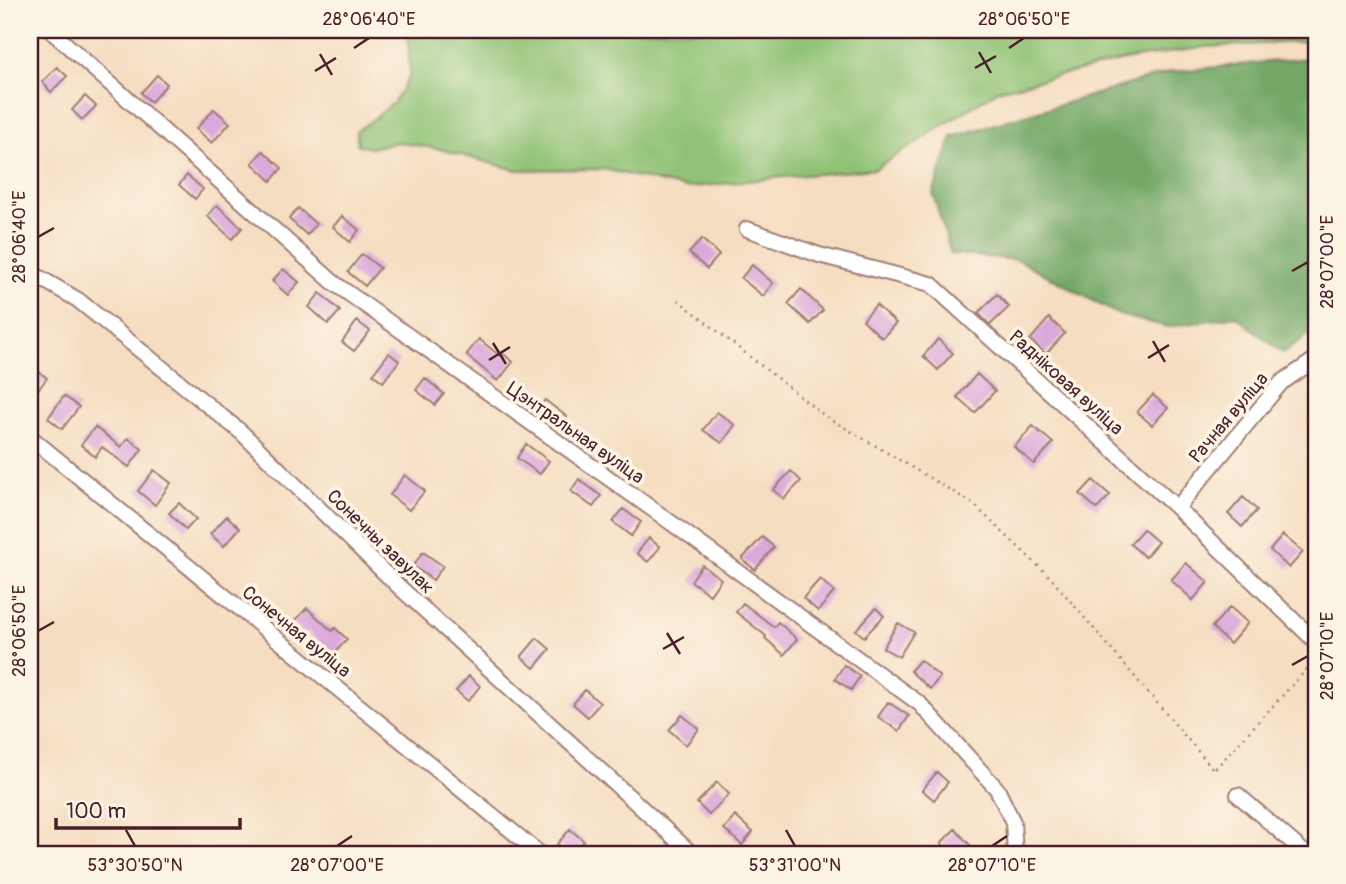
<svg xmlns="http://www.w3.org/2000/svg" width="1346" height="884" viewBox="0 0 1346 884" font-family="Pangolin,sans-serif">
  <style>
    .green { fill: #8fc274; stroke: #6c7050; stroke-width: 2 }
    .forest { fill: #73a866; stroke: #5e6448; stroke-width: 2 }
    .building { fill: #daa9db }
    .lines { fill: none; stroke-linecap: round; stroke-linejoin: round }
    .minor-casing { stroke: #a07e76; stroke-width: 18 }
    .path { stroke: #a07e76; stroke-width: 2.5; stroke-dasharray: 2 5; stroke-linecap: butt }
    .minor { stroke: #fff; stroke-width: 14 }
    .ticks { fill: none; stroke: #4a1f2b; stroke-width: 2.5 }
    .labels { text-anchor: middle; stroke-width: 7; stroke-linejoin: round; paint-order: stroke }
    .street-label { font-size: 19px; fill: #4a1f2b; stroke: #fcf5e5 }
    .neatline { fill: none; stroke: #4a1f2b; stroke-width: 2.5 }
    .ticks-label { font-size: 18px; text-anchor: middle; fill: #4a1f2b }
  </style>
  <rect width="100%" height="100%" fill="#fcf5e5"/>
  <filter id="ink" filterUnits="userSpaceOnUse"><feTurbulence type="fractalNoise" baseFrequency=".0143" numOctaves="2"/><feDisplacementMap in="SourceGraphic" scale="14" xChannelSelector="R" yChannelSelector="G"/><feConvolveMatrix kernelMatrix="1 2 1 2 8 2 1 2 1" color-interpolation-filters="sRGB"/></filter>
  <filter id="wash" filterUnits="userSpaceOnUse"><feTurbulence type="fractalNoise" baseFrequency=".00686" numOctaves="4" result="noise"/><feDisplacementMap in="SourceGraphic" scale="28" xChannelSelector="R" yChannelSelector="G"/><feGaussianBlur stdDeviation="1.57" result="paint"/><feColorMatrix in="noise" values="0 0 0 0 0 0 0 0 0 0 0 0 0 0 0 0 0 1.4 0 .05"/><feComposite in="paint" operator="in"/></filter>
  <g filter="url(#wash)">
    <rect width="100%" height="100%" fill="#f5ddc1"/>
    <path class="green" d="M 408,30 L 465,30 L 465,33 L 469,30 L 1316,30 L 1316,41 L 1206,47 L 1129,59 L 998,90 L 875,169 L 783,177 L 685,188 L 604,169 L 516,170 L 439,149 L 398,142 L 371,148 L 358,145 L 356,131 L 375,118 L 394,102 L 410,76 Z"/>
    <path class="forest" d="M 1316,57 L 1316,329 L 1283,353 L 1236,316 L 1168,327 L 1119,315 L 1019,260 L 951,254 L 933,194 L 952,137 L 1170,72 Z"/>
    <g id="blocks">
      <path class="building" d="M 57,67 L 67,76 L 51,92 L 42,82 Z
        M 157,75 L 167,84 L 151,102 L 141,93 Z
        M 85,96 L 96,106 L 82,120 L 72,110 Z
        M 214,109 L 230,123 L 212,143 L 196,129 Z
        M 263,151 L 282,168 L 271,181 L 252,163 Z
        M 187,175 L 203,189 L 195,199 L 179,185 Z
        M 217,205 L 242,228 L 232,239 L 207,216 Z
        M 298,208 L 316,224 L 307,235 L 289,219 Z
        M 342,216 L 359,230 L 350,242 L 333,227 Z
        M 702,239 L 719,255 L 707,269 L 689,253 Z
        M 362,254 L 380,268 L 365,286 L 348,272 Z
        M 752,265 L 773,283 L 763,296 L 741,278 Z
        M 283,269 L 299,282 L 288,295 L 272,281 Z
        M 801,289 L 823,310 L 810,324 L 788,304 Z
        M 320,293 L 340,311 L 328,324 L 309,307 Z
        M 997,294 L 1009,307 L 990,325 L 978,313 Z
        M 876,305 L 896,323 L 882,338 L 863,320 Z
        M 1049,318 L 1065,333 L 1046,354 L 1030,340 Z
        M 357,321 L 370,331 L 354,351 L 342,342 Z
        M 479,339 L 500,356 L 502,353 L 513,362 L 498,381 L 466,355 Z
        M 938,339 L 953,353 L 938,370 L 923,356 Z
        M 389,353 L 399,361 L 383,382 L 373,374 Z
        M 30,365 L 47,378 L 30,400 Z
        M 977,374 L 995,391 L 975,413 L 957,397 Z
        M 425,378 L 444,394 L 435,405 L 416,390 Z
        M 1153,395 L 1168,408 L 1152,425 L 1137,412 Z
        M 64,396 L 79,407 L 62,429 L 48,418 Z
        M 545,400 L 567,417 L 559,427 L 537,410 Z
        M 717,412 L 735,425 L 722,443 L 703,430 Z
        M 1033,426 L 1053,443 L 1034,464 L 1014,447 Z
        M 95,427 L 121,447 L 128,438 L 142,449 L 129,467 L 102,447 L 95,457 L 81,445 Z
        M 526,444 L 549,461 L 540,474 L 517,458 Z
        M 154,470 L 171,483 L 155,505 L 138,491 Z
        M 791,471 L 801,481 L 784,499 L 773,490 Z
        M 405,475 L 425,491 L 409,510 L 390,495 Z
        M 579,479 L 601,496 L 593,507 L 571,491 Z
        M 1093,480 L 1110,495 L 1097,509 L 1080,494 Z
        M 1243,497 L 1257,510 L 1242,527 L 1228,514 Z
        M 179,503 L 196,519 L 186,530 L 169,513 Z
        M 623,509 L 641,522 L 631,536 L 613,522 Z
        M 227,516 L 240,528 L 224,546 L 210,534 Z
        M 1143,529 L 1158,542 L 1145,557 L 1130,544 Z
        M 1283,535 L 1303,552 L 1289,568 L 1270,550 Z
        M 762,537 L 774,547 L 755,570 L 742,559 Z
        M 649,538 L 660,547 L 648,562 L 637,553 Z
        M 423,552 L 443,566 L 433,580 L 413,566 Z
        M 1186,563 L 1208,582 L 1193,600 L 1171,580 Z
        M 702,565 L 721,579 L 710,595 L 691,581 Z
        M 820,579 L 834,592 L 818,611 L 803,598 Z
        M 743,603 L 774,627 L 778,622 L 797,639 L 784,655 L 765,638 L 766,636 L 736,612 Z
        M 1230,607 L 1248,623 L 1230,644 L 1212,627 Z
        M 307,608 L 332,631 L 335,628 L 347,639 L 333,655 L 307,631 L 305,634 L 293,623 Z
        M 876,608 L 884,616 L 864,637 L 856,630 Z
        M 898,623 L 914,632 L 899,657 L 883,648 Z
        M 537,638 L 550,649 L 534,668 L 521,657 Z
        M 920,660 L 940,677 L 930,689 L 910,671 Z
        M 844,665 L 860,676 L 851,690 L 835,679 Z
        M 469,676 L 480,686 L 468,701 L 456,691 Z
        M 585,690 L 600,703 L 588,717 L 573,704 Z
        M 888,702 L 909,716 L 899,731 L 878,717 Z
        M 682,715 L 699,729 L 686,745 L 669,730 Z
        M 937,772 L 948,782 L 934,800 L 922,790 Z
        M 717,782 L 729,794 L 709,815 L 697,803 Z
        M 735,816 L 753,832 L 742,845 L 724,829 Z
        M 570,829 L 584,841 L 573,854 L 570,854 L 557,844 Z
        M 955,829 L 971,846 L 963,854 L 952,854 L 941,843 Z"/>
    </g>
  </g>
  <g filter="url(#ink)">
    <use href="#blocks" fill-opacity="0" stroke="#a07e76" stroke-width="2"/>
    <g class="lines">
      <g class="minor-casing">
        <path id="minor" d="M 50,30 L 334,283 L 655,511 L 920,704 L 997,789 L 1013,822 L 1015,854
          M 747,229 L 819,255 L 931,284 L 1177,508 L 1316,642
          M 30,272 L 78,300 L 241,432 L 395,583 L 692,854
          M 30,437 L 540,854
          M 1177,508 L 1281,383 L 1316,359
          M 1238,795 L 1306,854"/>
      </g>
      <path class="path" d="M 678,300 L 825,416 L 972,503 L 1050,577 L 1214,770 L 1316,659"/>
      <use href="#minor" class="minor"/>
    </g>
  </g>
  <path class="ticks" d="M 354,48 L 369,38M 1009,48 L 1024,38M 979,52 L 991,73M 320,54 L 332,75M 975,68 L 996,56M 315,71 L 336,58M 38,237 L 54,228M 1292,271 L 1308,262M 1153,341 L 1165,362M 493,343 L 506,364M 1148,358 L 1169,345M 489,360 L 510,347M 38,631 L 54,622M 667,633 L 680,654M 663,649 L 684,637M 1292,665 L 1308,656M 126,830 L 135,846M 786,830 L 795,846M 337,846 L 352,836M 992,846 L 1007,836"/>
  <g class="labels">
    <g class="street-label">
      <text transform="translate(1067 382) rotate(42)" y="7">Радніковая вуліца</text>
      <text transform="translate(1228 417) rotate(-50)" y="7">Рачная вуліца</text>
      <text transform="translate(576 432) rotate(35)" y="7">Цэнтральная вуліца</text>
      <text transform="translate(381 541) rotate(44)" y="7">Сонечны завулак</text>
      <text transform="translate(297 631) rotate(39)" y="7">Сонечная вуліца</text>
    </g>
  </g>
  <rect width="1346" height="884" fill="none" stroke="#fcf5e5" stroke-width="77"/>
  <path d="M56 818v10h184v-10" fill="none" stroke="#4a1f2b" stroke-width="3.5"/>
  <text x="66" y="818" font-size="21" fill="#4a1f2b" stroke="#fcf5e5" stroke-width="5" paint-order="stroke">100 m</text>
  <rect x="38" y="38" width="1270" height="808" class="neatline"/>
  <g class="ticks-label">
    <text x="369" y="25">28°06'40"E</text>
    <text x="1024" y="25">28°06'50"E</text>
    <text transform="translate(19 237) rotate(-90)" y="6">28°06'40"E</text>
    <text transform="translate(1327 262) rotate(-90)" y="6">28°07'00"E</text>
    <text transform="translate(19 631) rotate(-90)" y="6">28°06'50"E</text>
    <text transform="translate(1327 656) rotate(-90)" y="6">28°07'10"E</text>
    <text x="135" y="871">53°30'50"N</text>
    <text x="337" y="871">28°07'00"E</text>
    <text x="795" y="871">53°31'00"N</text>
    <text x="992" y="871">28°07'10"E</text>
  </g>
</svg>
